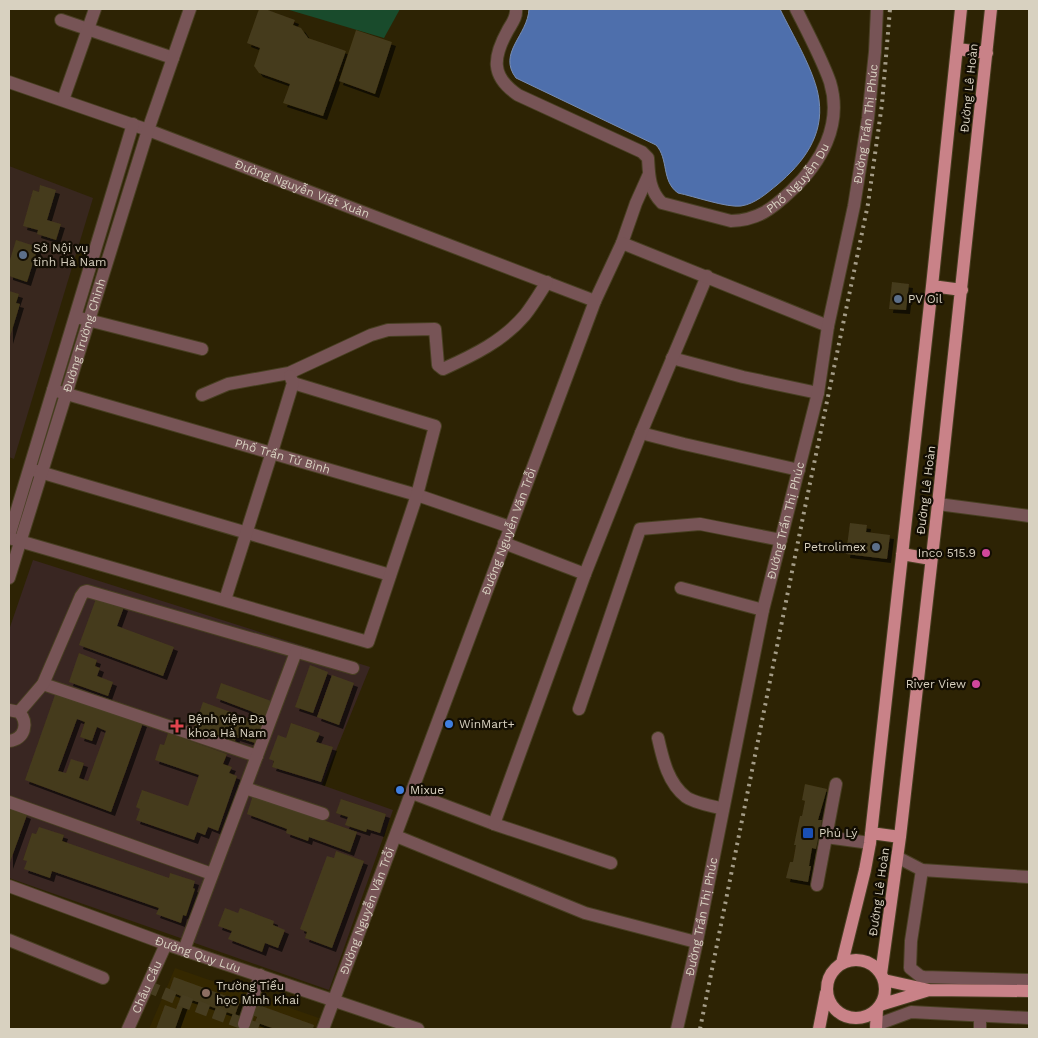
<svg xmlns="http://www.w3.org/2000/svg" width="1038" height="1038" viewBox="0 0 1038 1038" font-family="'Work Sans',sans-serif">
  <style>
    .commercial { fill: #38271e }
    .built { fill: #352800 }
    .medical { fill: #392622 }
    .green { fill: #194b2c }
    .water { fill: #4e6fac; stroke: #778cb2 }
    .building { fill: #453a1c; fill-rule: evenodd; filter: url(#shadow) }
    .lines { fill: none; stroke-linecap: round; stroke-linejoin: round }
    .minor-tunnel { stroke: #473d20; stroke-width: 12; stroke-dasharray: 12 6; stroke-linecap: butt }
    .minor-casing { stroke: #483f22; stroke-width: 14 }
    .major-casing { stroke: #483f22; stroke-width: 14 }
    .minor { stroke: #775456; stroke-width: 12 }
    .major { stroke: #c98288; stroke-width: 12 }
    .rail { stroke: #a49c87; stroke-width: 4; stroke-dasharray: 2.5 5; stroke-linecap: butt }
    .service-dot { fill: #5c6f8a; stroke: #120d03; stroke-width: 2 }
    .hotel-dot { fill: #d1479c; stroke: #120d03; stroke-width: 2 }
    .shop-dot { fill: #3f7fe0; stroke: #120d03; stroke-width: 2 }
    .health-dot { fill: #e0444e; stroke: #120d03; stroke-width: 2 }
    .transit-dot { fill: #1a4fb4; stroke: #120d03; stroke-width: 2 }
    .education-dot { fill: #8d6e63; stroke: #120d03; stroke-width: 2 }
    .labels { text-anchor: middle; stroke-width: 4.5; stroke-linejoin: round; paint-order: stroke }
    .street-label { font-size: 12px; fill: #d8d1c0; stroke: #120d03 }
    .poi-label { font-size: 12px; fill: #d8d1c0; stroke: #120d03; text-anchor: start }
  </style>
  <defs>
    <filter id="shadow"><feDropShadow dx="4" dy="4" stdDeviation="0" flood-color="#0009"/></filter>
  </defs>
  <rect width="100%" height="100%" fill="#2d2304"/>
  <path class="commercial" d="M 9,166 L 93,198 L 14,459 L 9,457 Z"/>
  <path class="built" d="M 175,968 L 319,1018 L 315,1029 L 149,1029 Z"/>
  <path class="medical" d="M 33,560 L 370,667 L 322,785 L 393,810 L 329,990 L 9,878 L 9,630 Z"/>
  <path class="green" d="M 286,9 L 400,9 L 384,38 Z"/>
  <path class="water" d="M 529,9 L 780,9 C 792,34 816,73 819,100 C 824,136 803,163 777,185 C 767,193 755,204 741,206 C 727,208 693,196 678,193 C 661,181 669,159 656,145 L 516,78 C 497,53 528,35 529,9 Z"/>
  <path class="building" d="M 259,9 L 265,9 L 295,20 L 293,25 L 301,28 L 308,38 L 346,51 L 323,116 L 283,103 L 290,84 L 259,73 L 254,66 L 260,48 L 247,43 Z
    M 356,30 L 392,42 L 375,94 L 339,81 Z
    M 40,185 L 56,190 L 47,220 L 61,224 L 56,240 L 37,234 L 38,230 L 23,226 L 33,190 L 39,192 Z
    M 16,240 L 38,247 L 27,282 L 9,276 L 9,263 Z
    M 892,282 L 909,284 L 906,310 L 889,309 Z
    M 9,291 L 19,294 L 16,303 L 20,304 L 9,340 Z
    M 850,523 L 867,525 L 866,532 L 890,535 L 887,559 L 846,554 Z
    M 97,596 L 124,607 L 117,626 L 174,647 L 163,676 L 79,645 Z
    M 79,653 L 97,660 L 95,666 L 100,668 L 97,676 L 113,682 L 108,696 L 69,682 Z
    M 310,665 L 328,672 L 313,713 L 295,707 Z
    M 332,675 L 354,683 L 339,725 L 317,717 Z
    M 221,683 L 271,701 L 255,743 L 236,737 L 235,741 L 194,727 L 203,702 L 250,719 L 253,712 L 216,698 Z
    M 56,692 L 143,723 L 111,812 L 25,780 ZM 77,719 L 85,722 L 80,737 L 92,741 L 97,727 L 106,731 L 88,781 L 79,778 L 84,763 L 71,759 L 66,773 L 58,771 Z
    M 291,723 L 320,733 L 316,742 L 333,747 L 321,782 L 272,767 L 274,761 L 269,759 L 278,735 L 286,738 Z
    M 168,733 L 227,754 L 223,764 L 232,767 L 229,773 L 237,776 L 218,831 L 208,827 L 205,835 L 197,832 L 194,840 L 136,820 L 140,809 L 136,807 L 142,790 L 188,806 L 199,775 L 155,760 L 160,744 L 164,745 Z
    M 805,784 L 827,789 L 818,820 L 822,820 L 816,849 L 812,848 L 809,866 L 811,866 L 808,882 L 786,878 L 790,862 L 793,862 L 796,845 L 794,845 L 800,816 L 802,816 L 805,801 L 802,800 Z
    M 253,795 L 357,832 L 350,852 L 309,837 L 308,841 L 286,833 L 287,829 L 247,814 Z
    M 341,799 L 386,814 L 380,833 L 367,829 L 366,832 L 345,825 L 348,817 L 336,813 Z
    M 9,808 L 27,815 L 9,865 Z
    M 39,827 L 64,835 L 62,841 L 169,878 L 170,873 L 195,881 L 193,888 L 195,889 L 186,916 L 183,915 L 181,923 L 156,914 L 159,908 L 52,871 L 50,878 L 24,869 L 27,861 L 23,860 L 32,833 L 36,834 Z
    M 336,851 L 364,861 L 332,948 L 305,938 L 307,932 L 300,929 L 327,856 L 334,858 Z
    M 225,908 L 238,913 L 240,908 L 274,921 L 273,925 L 285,930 L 278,948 L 265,943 L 262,952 L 228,939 L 232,931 L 218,926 Z
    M 174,977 L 240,1001 L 235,1015 L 186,998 L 175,1029 L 156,1029 L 165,1005 L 176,1009 L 181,996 L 169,991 Z
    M 256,1004 L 314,1025 L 313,1029 L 275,1029 L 255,1022 L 257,1017 L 252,1015 Z"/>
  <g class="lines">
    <path class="minor-tunnel" d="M 147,986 L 185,1002 L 258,1029"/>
    <g class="minor-casing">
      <g id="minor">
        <path id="s1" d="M 516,9 C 517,17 512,23 508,30 C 493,57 490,76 518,95 L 642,152 L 648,158 C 649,175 649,190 662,203 L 731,221 C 758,220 772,209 791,191 C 821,163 843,125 830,82 C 822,59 807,31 796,9"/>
        <path d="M 61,20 L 173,58"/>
        <path id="s2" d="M 9,82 L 148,130 L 595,301"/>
        <path d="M 63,100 L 95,9"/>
        <path d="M 622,243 L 636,203 L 649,174"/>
        <path d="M 80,318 L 202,349"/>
        <path d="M 672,358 L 743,377 L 818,393"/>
        <path id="s3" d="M 53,390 L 417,495 L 510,527"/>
        <path d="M 202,395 L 228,384 L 289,373 L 371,335 L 388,330 L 435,329 L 438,365 L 443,369 C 474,355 503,341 525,315 C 533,305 540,293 547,282"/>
        <path d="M 641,433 L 684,444 L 799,470"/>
        <path d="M 33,470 L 390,575"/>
        <path d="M 938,504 L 1029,516"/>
        <path d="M 9,536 L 133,124"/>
        <path d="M 9,538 L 368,642 L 417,495 L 435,426 L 293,383"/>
        <path d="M 504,543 L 585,574"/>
        <path id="s4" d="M 9,578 L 148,130 L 190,9"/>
        <path d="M 681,588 L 763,610"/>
        <path d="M 225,600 L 272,452 L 293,383 L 290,376"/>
        <path d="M 43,684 L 257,756"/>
        <path d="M 579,709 L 640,529 L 700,524 L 781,540"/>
        <path d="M 9,710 L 19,712 C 29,723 25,739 9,741"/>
        <path d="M 19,712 L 43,684 L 81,596 L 84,592 L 87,591 L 353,668"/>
        <path d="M 658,738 C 663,760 668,783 686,797 C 694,803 713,806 723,809"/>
        <path d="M 245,788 L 323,814"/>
        <path d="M 412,793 L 494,824 L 611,863"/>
        <path d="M 9,802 L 212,874"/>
        <path d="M 494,824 L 585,574 L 641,433 L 707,276"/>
        <path d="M 396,836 L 585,913 L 696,942"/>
        <path d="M 826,837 L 870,843"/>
        <path d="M 897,857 L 922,870 L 1029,877"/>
        <path d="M 922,870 L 911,941 L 910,968 L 920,976 L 924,977 L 1029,980"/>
        <path d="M 817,885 L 836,784"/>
        <path id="s5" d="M 9,886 L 166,944 L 418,1029"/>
        <path d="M 9,940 L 103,978"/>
        <path d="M 184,950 L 296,652"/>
        <path d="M 980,1016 L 980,1029"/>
        <path d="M 244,1024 L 260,975"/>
        <path d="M 876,1025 L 911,1012 L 1029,1018"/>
        <path id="s6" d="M 128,1029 L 166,944"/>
        <path id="s7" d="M 323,1029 L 595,301 L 622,243 L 828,326"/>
        <path id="s8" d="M 677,1029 L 695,951 L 763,610 L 818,393 L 828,326 L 854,206 L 868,118 L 875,52 L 877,9"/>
      </g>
    </g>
    <g class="major-casing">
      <path id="major" d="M 958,49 L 987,53
        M 932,286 L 962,290
        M 902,554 L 931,559
        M 871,833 L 900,837
        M827 989a29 29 0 1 1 58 0a29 29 0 1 1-58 0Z
        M 842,963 L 865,870 L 870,843 L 932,286 L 961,9
        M 881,974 L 900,837 L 938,504 L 991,9
        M 884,980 L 929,990 L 1029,991
        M 880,1005 L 929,990
        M 819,1029 L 826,993
        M 876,1029 L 877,1009"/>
    </g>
    <use href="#minor" class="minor"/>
    <use href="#major" class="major"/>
    <path class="rail" d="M 700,1029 L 803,517 L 868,204 L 882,104 L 890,9"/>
  </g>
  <g class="service-dot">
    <circle cx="23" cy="255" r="5"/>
    <circle cx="898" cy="299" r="5"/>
    <circle cx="876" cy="547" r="5"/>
  </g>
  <g class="hotel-dot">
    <circle cx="986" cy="553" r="5"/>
    <circle cx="976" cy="684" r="5"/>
  </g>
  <g class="shop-dot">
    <circle cx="449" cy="724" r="5"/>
    <circle cx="400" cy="790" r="5"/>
  </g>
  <path class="health-dot" d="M174.5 718.5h5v5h5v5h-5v5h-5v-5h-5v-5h5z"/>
  <rect class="transit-dot" x="802" y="827" width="12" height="12" rx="2.5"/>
  <circle class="education-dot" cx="206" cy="993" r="5"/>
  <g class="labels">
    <g class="street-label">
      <text transform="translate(969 88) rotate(-84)" y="4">Đường Lê Hoàn</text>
      <text dy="4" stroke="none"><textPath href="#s8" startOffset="925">Đường Trần Thị Phúc</textPath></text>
      <text dy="4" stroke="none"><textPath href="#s1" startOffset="446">Phố Nguyễn Du</textPath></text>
      <text dy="4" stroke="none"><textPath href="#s2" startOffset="312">Đường Nguyễn Viết Xuân</textPath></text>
      <text dy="4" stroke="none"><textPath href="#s4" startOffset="254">Đường Trường Chinh</textPath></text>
      <text dy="4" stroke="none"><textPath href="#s3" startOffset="239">Phố Trần Tử Bình</textPath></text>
      <text transform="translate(926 490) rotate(-83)" y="4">Đường Lê Hoàn</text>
      <text dy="4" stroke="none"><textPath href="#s8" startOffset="520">Đường Trần Thị Phúc</textPath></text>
      <text dy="4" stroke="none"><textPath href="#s7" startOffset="531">Đường Nguyễn Văn Trỗi</textPath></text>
      <text transform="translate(879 892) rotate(-82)" y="4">Đường Lê Hoàn</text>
      <text dy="4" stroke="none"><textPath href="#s7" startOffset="126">Đường Nguyễn Văn Trỗi</textPath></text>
      <text dy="4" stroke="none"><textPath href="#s8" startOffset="115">Đường Trần Thị Phúc</textPath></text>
      <text dy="4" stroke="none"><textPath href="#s5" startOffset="201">Đường Quy Lưu</textPath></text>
      <text dy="4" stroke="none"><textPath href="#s6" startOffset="46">Châu Cầu</textPath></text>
    </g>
    <g class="poi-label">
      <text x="33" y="252">Sở Nội vụ<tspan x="33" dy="14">tỉnh Hà Nam</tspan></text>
      <text x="908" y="303">PV Oil</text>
      <text x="866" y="551" text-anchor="end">Petrolimex</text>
      <text x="976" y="557" text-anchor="end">Inco 515.9</text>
      <text x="966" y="688" text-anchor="end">River View</text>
      <text x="188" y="723">Bệnh viện Đa<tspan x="188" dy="14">khoa Hà Nam</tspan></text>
      <text x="459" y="728">WinMart+</text>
      <text x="410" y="794">Mixue</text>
      <text x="819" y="837">Phủ Lý</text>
      <text x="216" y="990">Trường Tiểu<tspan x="216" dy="14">học Minh Khai</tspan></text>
    </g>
  </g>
  <rect width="1038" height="1038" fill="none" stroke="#d8d1c0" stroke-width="20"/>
</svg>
